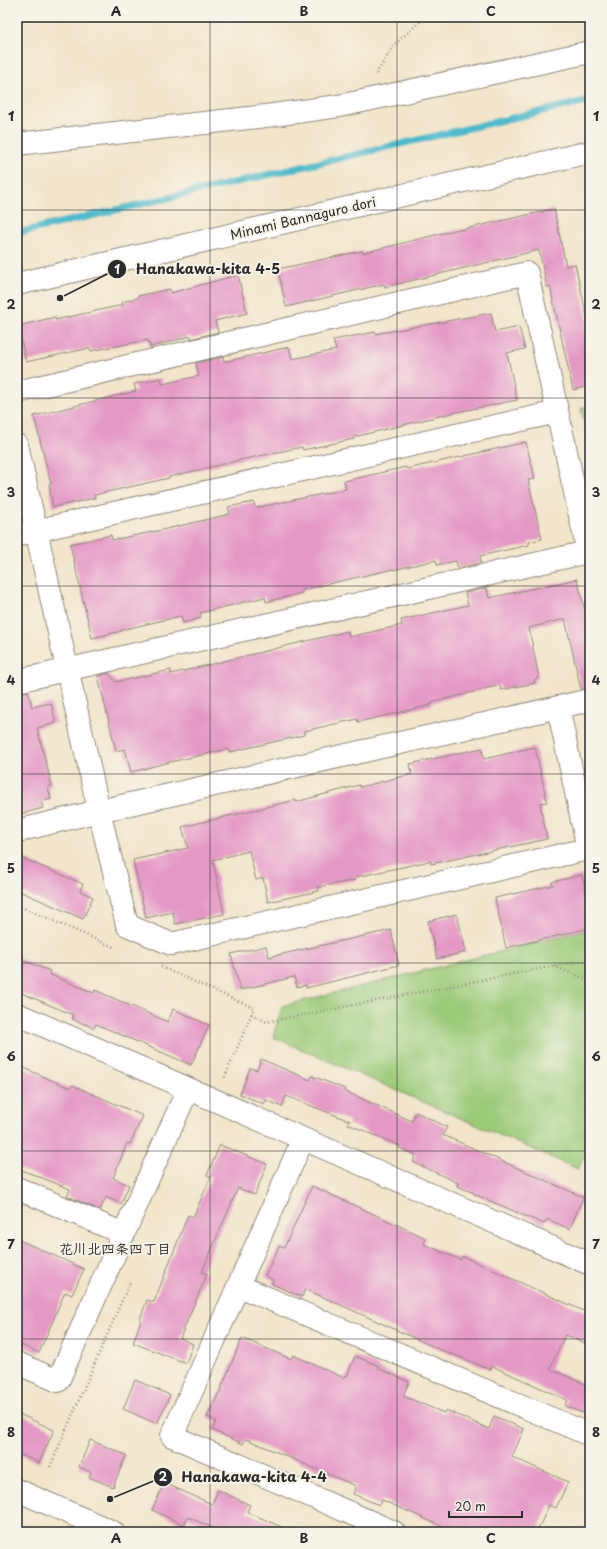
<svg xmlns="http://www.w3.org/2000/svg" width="607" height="1549" viewBox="0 0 607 1549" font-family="'Playpen Sans','Klee One',sans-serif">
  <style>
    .green { fill: #9ccb7a; stroke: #647b52 }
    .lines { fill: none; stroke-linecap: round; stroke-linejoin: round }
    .stream { stroke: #4fbacb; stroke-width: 7 }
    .building { fill: #e599c6 }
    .minor-casing { stroke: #8e887b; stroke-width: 24 }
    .path { stroke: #8e887b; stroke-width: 2.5; stroke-dasharray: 1 3; stroke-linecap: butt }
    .minor { stroke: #fff; stroke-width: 22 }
    .grid { fill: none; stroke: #2b2b2b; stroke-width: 1; stroke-opacity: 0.55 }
    .labels { text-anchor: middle; stroke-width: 4; stroke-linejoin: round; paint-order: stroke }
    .street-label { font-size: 13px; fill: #2b2b2b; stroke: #f7f3e8 }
    .neighbourhood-label { font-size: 14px; font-weight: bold; fill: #2b2b2b; stroke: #f7f3e8 }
    .leader { fill: none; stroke: #2b2b2b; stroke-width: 1.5 }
    .callout-dot { fill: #2b2b2b; stroke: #f7f3e8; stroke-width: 1.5 }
    .mark-label { font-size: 12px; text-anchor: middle; font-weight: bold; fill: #fff }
    .callout-label { font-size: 14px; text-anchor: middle; font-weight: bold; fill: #2b2b2b; stroke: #f7f3e8; stroke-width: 4; stroke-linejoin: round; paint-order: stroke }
    .neatline { fill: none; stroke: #2b2b2b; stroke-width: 1.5 }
    .grid-label { font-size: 13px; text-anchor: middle; font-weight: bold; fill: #2b2b2b }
  </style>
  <rect width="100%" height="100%" fill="#f7f3e8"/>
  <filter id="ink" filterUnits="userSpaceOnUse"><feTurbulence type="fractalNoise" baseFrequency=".025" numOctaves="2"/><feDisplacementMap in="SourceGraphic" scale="8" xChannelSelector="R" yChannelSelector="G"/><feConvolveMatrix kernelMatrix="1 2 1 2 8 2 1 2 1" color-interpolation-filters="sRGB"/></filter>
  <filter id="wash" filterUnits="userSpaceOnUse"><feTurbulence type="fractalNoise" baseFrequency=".012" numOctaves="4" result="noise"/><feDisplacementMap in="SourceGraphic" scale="16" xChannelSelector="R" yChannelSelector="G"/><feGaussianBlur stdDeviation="0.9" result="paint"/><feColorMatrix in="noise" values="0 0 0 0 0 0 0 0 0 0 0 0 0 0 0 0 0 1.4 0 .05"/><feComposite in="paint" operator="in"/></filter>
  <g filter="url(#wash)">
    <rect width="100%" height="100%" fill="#f2e5cb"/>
    <path class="green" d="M 590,406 L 590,448 L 581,408 Z
      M 590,929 L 590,1143 L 578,1169 L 273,1037 L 282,1006 Z"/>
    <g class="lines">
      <path class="stream" d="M 17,233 L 590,100"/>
    </g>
    <g id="blocks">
      <path class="building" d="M 554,209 L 566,266 L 575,264 L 590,330 L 590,386 L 573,390 L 550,286 L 547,287 L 539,250 L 385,287 L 384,284 L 286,307 L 278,269 L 362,251 L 363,253 L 459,229 L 460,230 Z
        M 238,275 L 247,313 L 215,321 L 218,332 L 191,339 L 191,336 L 150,347 L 148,340 L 90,351 L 90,348 L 26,362 L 18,326 L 55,317 L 55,320 L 123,305 L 122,302 L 138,298 L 138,296 L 170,289 L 171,293 Z
        M 491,313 L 495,332 L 519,327 L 525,349 L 507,353 L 517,400 L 452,413 L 354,437 L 354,439 L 303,450 L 302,447 L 240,460 L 169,477 L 169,478 L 94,495 L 95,498 L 53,507 L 49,484 L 51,484 L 34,416 L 136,391 L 134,384 L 161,378 L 162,384 L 199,376 L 196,363 L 223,357 L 224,361 L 228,361 L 289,347 L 292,359 L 336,350 L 333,340 L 375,332 L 375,334 Z
        M 526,442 L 535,479 L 528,480 L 542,539 L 529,542 L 529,545 L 480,556 L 481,563 L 458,568 L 456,561 L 437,565 L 436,560 L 393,570 L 393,569 L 302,590 L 302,593 L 266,602 L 265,597 L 200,613 L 201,618 L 183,623 L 181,616 L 121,630 L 122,631 L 92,638 L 70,544 L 111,535 L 112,540 L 162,530 L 230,514 L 228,507 L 254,502 L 255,508 L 346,489 L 344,481 L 406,467 L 407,469 Z
        M 577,579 L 590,630 L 590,688 L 581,689 L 565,619 L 529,628 L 539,678 L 534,680 L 535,683 L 501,690 L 500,685 L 431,703 L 432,705 L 358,722 L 357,719 L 304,731 L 304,735 L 230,752 L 229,749 L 170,762 L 131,772 L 125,749 L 116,751 L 98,676 L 108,673 L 116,682 L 171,670 L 171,674 L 348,631 L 349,637 L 402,625 L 401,620 L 468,605 L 465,593 L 487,588 L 489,598 Z
        M 28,691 L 32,707 L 51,703 L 56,723 L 37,728 L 52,786 L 48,787 L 51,799 L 41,802 L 43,808 L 17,815 L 17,693 Z
        M 535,747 L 547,802 L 540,803 L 547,839 L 431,864 L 430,861 L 356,877 L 356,880 L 318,887 L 319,891 L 268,902 L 263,878 L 256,880 L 249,851 L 213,860 L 224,914 L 175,924 L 173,912 L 146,918 L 133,860 L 188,848 L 182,827 L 296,800 L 296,802 L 359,785 L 360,787 L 412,774 L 410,764 L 482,748 L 484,759 Z
        M 17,856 L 83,884 L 80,891 L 93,897 L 83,919 L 17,890 Z
        M 582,875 L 590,908 L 590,928 L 506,948 L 495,898 L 553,885 L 552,882 Z
        M 457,914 L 466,952 L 437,959 L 428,921 Z
        M 391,930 L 399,965 L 306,988 L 306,985 L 297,987 L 294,977 L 240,990 L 231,954 L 266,946 L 269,957 Z
        M 17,958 L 50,971 L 49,974 L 94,993 L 95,990 L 168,1022 L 173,1009 L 209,1025 L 191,1065 L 96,1024 L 94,1028 L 72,1019 L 73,1015 L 17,991 Z
        M 261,1059 L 310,1080 L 312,1076 L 345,1089 L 344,1091 L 412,1121 L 416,1112 L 447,1127 L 443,1135 L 583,1197 L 570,1229 L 547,1219 L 544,1224 L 474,1194 L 474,1193 L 457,1186 L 458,1183 L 413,1162 L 416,1155 L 399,1148 L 400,1146 L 348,1124 L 350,1121 L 286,1096 L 282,1107 L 266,1100 L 264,1104 L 240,1094 L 250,1068 L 257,1070 Z
        M 17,1065 L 70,1088 L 72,1085 L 143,1116 L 130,1144 L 127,1143 L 113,1178 L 129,1185 L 121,1204 L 106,1197 L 100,1210 L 67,1196 L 70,1189 L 17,1168 Z
        M 220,1145 L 267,1164 L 255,1195 L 238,1188 L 202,1272 L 207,1274 L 180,1338 L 193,1344 L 186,1363 L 133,1343 L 141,1320 L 140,1319 L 147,1300 L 154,1302 L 188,1215 L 193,1217 L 211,1177 L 207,1175 Z
        M 312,1186 L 426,1238 L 424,1244 L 461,1260 L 462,1256 L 590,1314 L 590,1345 L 565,1335 L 550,1369 L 590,1386 L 590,1416 L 565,1406 L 567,1400 L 492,1366 L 491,1370 L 452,1354 L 452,1355 L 305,1289 L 302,1297 L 272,1284 L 273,1280 L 265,1276 L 279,1246 L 284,1248 Z
        M 17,1239 L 84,1269 L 72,1295 L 65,1292 L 39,1353 L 17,1343 Z
        M 242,1338 L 291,1359 L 293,1355 L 344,1378 L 346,1375 L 347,1376 L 355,1356 L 379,1366 L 378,1368 L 409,1382 L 403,1396 L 444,1413 L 446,1410 L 489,1429 L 494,1416 L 524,1429 L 512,1457 L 568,1482 L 556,1508 L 549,1505 L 537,1532 L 455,1532 L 382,1500 L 379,1505 L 353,1494 L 356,1486 L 246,1439 L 243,1444 L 212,1430 L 216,1421 L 207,1417 L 220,1391 Z
        M 135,1380 L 170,1395 L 157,1424 L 123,1409 Z
        M 17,1413 L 54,1430 L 39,1463 L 17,1453 Z
        M 90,1440 L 126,1455 L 113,1487 L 89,1477 L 91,1472 L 79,1467 Z
        M 164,1483 L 212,1504 L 218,1490 L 250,1505 L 247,1512 L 293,1532 L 222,1532 L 188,1517 L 184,1525 L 152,1510 Z"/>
    </g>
  </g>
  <g filter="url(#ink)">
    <use href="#blocks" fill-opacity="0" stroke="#8e887b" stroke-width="1"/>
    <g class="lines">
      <g class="minor-casing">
        <path id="minor" d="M 17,144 L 266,116 L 339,106 L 590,52
          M 17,284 L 590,152
          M 17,392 L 527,273 L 588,552 L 17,681
          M 17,445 L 99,811 L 590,700
          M 17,535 L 557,412
          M 17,831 L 99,811 L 127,925 L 171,944 L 588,849 L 558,707
          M 17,1014 L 590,1264
          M 303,1139 L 172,1436 L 394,1532
          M 17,1188 L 124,1234
          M 239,1286 L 590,1435
          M 17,1363 L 58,1381 L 188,1089
          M 17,1490 L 113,1532"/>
      </g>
      <path class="path" d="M 376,74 L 394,45 L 425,17
        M 17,905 L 116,948
        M 554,966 L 590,981
        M 161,967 L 254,1008 L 224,1079
        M 251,1014 L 267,1022 L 554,966 L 590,960
        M 50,1467 L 130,1282"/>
      <use href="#minor" class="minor"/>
    </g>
  </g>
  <path class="grid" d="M 210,17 L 210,1532M 397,17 L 397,1532M 17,210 L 590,210M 17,398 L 590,398M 17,586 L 590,586M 17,774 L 590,774M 17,963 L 590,963M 17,1151 L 590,1151M 17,1339 L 590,1339"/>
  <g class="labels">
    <g class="street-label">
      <text transform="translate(303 218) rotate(-13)" y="5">Minami Bannaguro dori</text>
    </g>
    <g class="neighbourhood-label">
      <text x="115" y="1254">花川北四条四丁目</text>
    </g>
  </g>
  <path class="leader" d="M60 298L117 269M110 1499L163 1477"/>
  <g class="callout-dot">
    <circle cx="60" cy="298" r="4"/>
    <circle cx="110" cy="1499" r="4"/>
    <circle cx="117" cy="269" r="10"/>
    <circle cx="163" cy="1477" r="10"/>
  </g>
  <g class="mark-label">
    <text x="117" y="274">1</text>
    <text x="163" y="1481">2</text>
  </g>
  <g class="callout-label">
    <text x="208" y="274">Hanakawa-kita 4-5</text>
    <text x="254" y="1482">Hanakawa-kita 4-4</text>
  </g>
  <rect width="607" height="1549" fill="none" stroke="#f7f3e8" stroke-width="44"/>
  <path d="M449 1511v6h73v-6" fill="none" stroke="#2b2b2b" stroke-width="2"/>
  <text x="455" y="1511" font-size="12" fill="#2b2b2b" stroke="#f7f3e8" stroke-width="3" paint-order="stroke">20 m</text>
  <rect x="22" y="22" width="563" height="1505" class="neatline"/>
  <g class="grid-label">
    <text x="116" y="16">A</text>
    <text x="304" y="16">B</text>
    <text x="491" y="16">C</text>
    <text x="11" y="121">1</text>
    <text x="596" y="121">1</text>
    <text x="11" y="309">2</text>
    <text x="596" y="309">2</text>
    <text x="11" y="497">3</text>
    <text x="596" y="497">3</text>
    <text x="11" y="685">4</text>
    <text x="596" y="685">4</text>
    <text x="11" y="873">5</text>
    <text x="596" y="873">5</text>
    <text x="11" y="1061">6</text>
    <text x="596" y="1061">6</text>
    <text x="11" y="1249">7</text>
    <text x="596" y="1249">7</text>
    <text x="11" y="1437">8</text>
    <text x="596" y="1437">8</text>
    <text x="116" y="1543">A</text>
    <text x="304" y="1543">B</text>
    <text x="491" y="1543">C</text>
  </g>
</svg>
